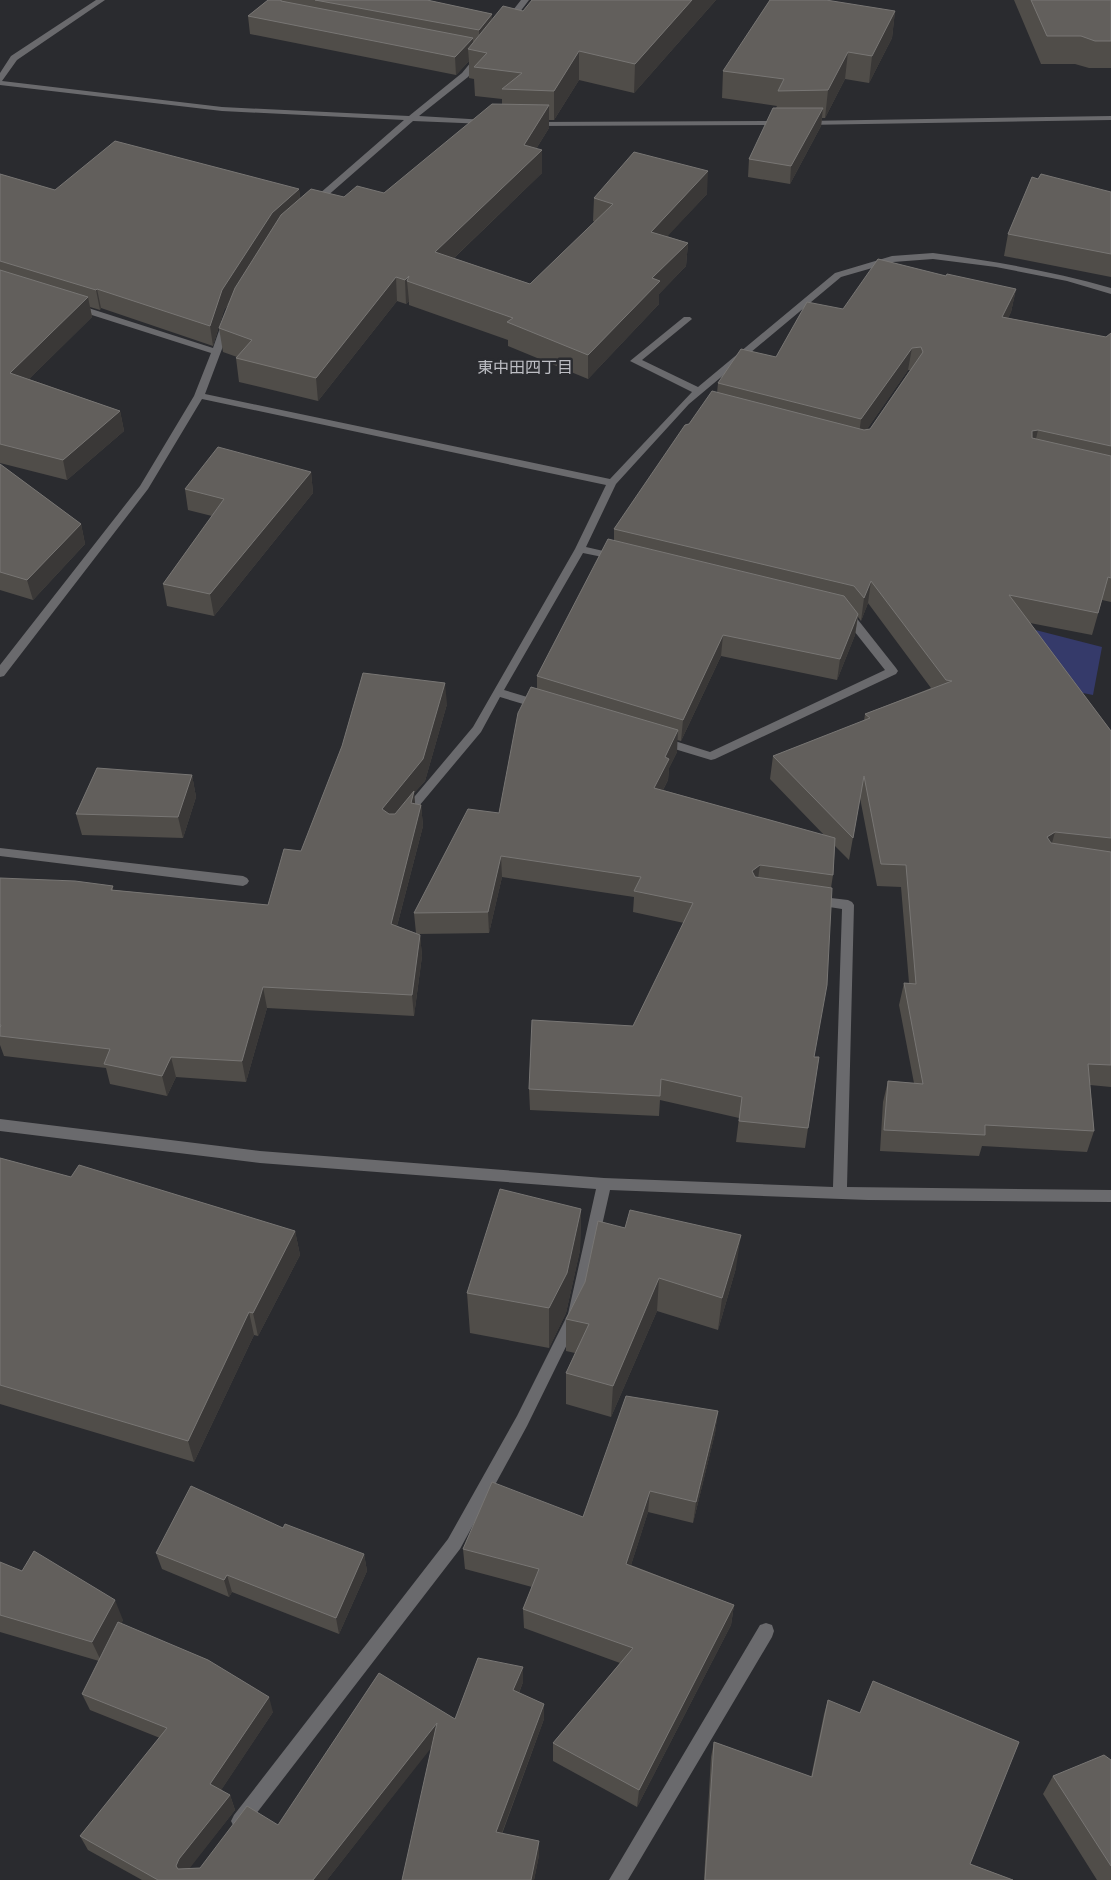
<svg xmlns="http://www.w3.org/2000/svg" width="1111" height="1880" viewBox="0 0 1111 1880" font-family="Quicksand,'Noto Sans JP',sans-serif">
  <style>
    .green { fill: #353a6a }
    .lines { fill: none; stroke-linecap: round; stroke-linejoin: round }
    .minor { fill: #6a6a6d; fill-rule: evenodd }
    .wall { fill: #504d49; fill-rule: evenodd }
    .shaded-wall { fill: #3a3837 }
    .building { fill: #625f5c; stroke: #787674 }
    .labels { text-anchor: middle; stroke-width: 5; stroke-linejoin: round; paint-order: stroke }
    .far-neighbourhood-label { font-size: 16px; fill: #bdbec4; stroke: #2a2b2f }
  </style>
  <rect width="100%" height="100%" fill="#2a2b2f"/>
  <path class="green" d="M 1016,625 L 1102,647 L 1093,695 L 1078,692 Z"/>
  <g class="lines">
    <path class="minor" d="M 96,0 L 105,0 L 17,60 L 2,81 L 222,107 L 409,116 L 462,73 L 476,56 L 479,56 L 483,58 L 468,77 L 419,116 L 486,120 L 490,122 L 486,124 L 413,121 L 317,205 L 311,205 L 311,201 L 404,120 L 222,111 L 0,85 L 0,73 L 11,56 Z
      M 521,0 L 529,0 L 510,25 L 504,25 L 503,23 Z
      M 1111,116 L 1111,120 L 804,125 L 800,123 L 804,121 Z
      M 784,121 L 788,123 L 787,125 L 534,126 L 530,124 L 534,122 Z
      M 933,253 C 993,261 1052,271 1111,288 L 1111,294 L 1067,281 L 996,267 L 933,259 L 893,262 L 841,277 L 689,404 L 616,484 L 586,547 L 621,555 L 622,557 L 617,560 L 583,553 L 504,690 L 544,702 L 546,705 L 544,708 L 540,709 L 500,697 L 481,732 L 409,818 L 405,819 L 399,815 L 473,727 L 575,549 L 606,485 L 202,399 L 148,489 L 4,676 L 0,677 L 0,665 L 140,486 L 194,396 L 211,353 L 73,309 L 73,305 L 79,305 L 213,348 L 221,325 L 223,323 L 229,323 L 231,325 L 205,394 L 610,479 L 692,392 L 630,361 L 684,317 L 690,317 L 692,319 L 642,360 L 698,387 L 835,273 L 892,256 Z
      M 847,610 L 851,611 L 896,668 L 898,671 L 896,674 L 715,759 L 711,760 L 658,744 L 656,741 L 658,738 L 662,737 L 710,752 L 885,670 L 843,617 L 842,614 L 843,611 Z
      M 0,848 L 243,876 L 247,878 L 249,881 L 247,884 L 243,886 L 0,856 Z
      M 814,896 L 848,900 L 852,902 L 854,905 L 847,1187 L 1111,1190 L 1111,1202 L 868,1200 L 610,1190 L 582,1314 L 527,1426 L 460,1549 L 246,1827 L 240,1830 L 234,1827 L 231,1821 L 234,1815 L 448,1539 L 517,1416 L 568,1314 L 596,1189 L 260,1163 L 0,1131 L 0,1119 L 260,1151 L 604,1178 L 833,1187 L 842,909 L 810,904 L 808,901 L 810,898 Z
      M 766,1623 L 772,1625 L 774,1631 L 772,1637 L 628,1880 L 609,1880 L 760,1625 Z"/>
  </g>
  <path class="wall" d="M 268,0 L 427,0 L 492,14 L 492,20 L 523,11 L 532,0 L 716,0 L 634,93 L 579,80 L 554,120 L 549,120 L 549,128 L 536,149 L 542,173 L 454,258 L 530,284 L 595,222 L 593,221 L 594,198 L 707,194 L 667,236 L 688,243 L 686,266 L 659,294 L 659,304 L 588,379 L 508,346 L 508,340 L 409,305 L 409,301 L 406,304 L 397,301 L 318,401 L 239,382 L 236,358 L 237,357 L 223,352 L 219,328 L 229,303 L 224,310 L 213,346 L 101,308 L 100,310 L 90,307 L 92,317 L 29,379 L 120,411 L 124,431 L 67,480 L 0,463 L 0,174 L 55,190 L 299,189 L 300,198 L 344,197 L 384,193 L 502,104 L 502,99 L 475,96 L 474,79 L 469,78 L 469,61 L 456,75 L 250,34 L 248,16 Z
    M 1014,0 L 1111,0 L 1111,68 L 1089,68 L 1075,64 L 1041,64 Z
    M 895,11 L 892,38 L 869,83 L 845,79 L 825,118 L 822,118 L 821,126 L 790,184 L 748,177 L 749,159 L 776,108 L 777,106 L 722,98 L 723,71 Z
    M 1111,192 L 1111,277 L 1004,256 L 1008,234 Z
    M 946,276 L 1016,289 L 1011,312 L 1008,318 L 1106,337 L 1111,333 L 1111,602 L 1102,600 L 1092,635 L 1030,623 L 1111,731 L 1111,1087 L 1090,1085 L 1094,1131 L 1087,1152 L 982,1146 L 979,1156 L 880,1151 L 883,1102 L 888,1081 L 914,1083 L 899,1005 L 904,983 L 909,983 L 901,887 L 877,886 L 860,798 L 849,860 L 835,846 L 833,875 L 831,888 L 814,1057 L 808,1128 L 805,1148 L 736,1142 L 739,1118 L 660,1100 L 659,1116 L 530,1110 L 529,1089 L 633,1026 L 684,923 L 633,912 L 634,897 L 502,877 L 489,933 L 417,934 L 420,935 L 422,956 L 414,1016 L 267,1008 L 246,1082 L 176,1077 L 167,1096 L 110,1084 L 106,1068 L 4,1056 L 0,1045 L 0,878 L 113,886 L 113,890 L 268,905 L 301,851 L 447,704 L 425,781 L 414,793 L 415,804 L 421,805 L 423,826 L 397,926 L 416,933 L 414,913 L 499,813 L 537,688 L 537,676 L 614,541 L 614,529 L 689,424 L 717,393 L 718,383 L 776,357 L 843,309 ZM 908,370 L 910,370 L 870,429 L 867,429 ZM 868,603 L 931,688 L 865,714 L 864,721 L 773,756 L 770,779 L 825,836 L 663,790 L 668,780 L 669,768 L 677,752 L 677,740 L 681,741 L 721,656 L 837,680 L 855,635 L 858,617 L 861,621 Z
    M 0,464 L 81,524 L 85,544 L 33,600 L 0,590 Z
    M 311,472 L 313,493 L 214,616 L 167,606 L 163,584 L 212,516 L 188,510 L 185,489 Z
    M 192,775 L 196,797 L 183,838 L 82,835 L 76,814 Z
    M 0,1158 L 71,1177 L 295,1231 L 300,1255 L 258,1336 L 254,1335 L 194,1462 L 0,1404 Z
    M 581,1209 L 580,1250 L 566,1313 L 549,1348 L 470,1333 L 467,1293 Z
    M 736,1268 L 718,1330 L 657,1311 L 611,1417 L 566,1404 L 566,1373 L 575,1353 L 566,1351 L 566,1319 L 585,1282 Z
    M 718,1411 L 715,1433 L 693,1523 L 648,1512 L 631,1565 L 734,1605 L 731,1625 L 637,1807 L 553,1761 L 553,1743 L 620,1663 L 524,1628 L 523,1609 L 532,1587 L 465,1569 L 463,1549 L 583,1517 Z
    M 283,1528 L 364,1554 L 367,1571 L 339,1634 L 232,1592 L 229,1597 L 162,1569 L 156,1553 Z
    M 0,1562 L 123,1620 L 121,1624 L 273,1712 L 221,1790 L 230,1795 L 235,1810 L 189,1868 L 200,1868 L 278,1825 L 455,1719 L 523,1682 L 519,1693 L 544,1704 L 544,1719 L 502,1834 L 539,1841 L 539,1855 L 534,1880 L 431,1747 L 327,1880 L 142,1880 L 88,1850 L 80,1836 L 160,1738 L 90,1710 L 82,1694 L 99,1661 L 0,1632 Z
    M 828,1700 L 970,1864 L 1013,1880 L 704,1880 L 711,1757 L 714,1742 L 811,1777 L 824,1714 Z
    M 1111,1760 L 1111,1880 L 1097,1880 L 1043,1794 L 1053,1776 Z"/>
  <path class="shaded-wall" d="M 692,0 L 716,0 L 634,93 L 635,64 Z
    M 895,11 L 892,38 L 869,83 L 872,56 Z
    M 492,14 L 492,33 L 479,49 L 479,30 Z
    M 473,38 L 473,50 L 468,49 L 469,61 L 456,75 L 455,57 Z
    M 579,51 L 579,80 L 554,120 L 554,91 Z
    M 848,52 L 845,79 L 825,118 L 828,90 Z
    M 549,105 L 549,128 L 526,165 L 542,150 L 542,173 L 436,275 L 435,252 L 524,145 Z
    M 823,108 L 821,126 L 790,184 L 791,166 Z
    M 708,171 L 707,194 L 650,255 L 651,232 Z
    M 299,189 L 301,209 L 274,232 L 224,310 L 213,346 L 210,326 L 222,290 L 272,213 Z
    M 688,243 L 686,266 L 659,294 L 659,304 L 588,379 L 588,355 L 652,278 Z
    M 409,276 L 407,281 L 409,301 L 406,304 L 405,280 Z
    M 396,277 L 397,301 L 318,401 L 316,378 Z
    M 97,289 L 101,308 L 100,310 L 96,290 Z
    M 1016,289 L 1011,312 L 998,340 L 1002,317 Z
    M 88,297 L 92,317 L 15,393 L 10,373 Z
    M 912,348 L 908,370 L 858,442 L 861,419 Z
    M 120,411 L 124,431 L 67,480 L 63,460 Z
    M 1038,430 L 1033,452 L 1032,431 Z
    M 311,472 L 313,493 L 214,616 L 210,594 Z
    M 81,524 L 85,544 L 33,600 L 27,580 Z
    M 871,581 L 868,603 L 861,621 L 864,598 Z
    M 858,614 L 855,635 L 837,680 L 840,659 Z
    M 723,635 L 721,656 L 681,741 L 683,720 Z
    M 445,683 L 447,704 L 425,781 L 414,793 L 416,812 L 384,830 L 382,809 Z
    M 678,730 L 677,752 L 669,768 L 668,780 L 653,809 L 654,788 L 665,757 Z
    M 192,775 L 196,797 L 183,838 L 178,817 Z
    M 421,805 L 423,826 L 392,945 L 391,924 Z
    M 1055,832 L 1049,854 L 1047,837 Z
    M 501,856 L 502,877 L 489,933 L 488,912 Z
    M 760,865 L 757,886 L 752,871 Z
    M 420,935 L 422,956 L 414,1016 L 412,995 Z
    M 263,987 L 267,1008 L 246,1082 L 242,1061 Z
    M 171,1057 L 176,1077 L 167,1096 L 162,1076 Z
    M 581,1209 L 580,1250 L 566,1313 L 549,1348 L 549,1308 Z
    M 295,1231 L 300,1255 L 258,1336 L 253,1313 Z
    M 741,1235 L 736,1268 L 718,1330 L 722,1298 Z
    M 659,1278 L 657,1311 L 611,1417 L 613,1386 Z
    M 249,1312 L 254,1335 L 194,1462 L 188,1441 Z
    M 718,1411 L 715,1433 L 693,1523 L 696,1502 Z
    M 650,1491 L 648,1512 L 625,1584 L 626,1564 Z
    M 364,1554 L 367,1571 L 339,1634 L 336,1618 Z
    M 227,1575 L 232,1592 L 229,1597 L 224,1580 Z
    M 115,1600 L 123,1620 L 101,1661 L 92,1642 Z
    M 734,1605 L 731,1625 L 637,1807 L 639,1790 Z
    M 523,1667 L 523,1682 L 514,1705 L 513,1690 Z
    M 269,1697 L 273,1712 L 216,1798 L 210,1784 Z
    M 544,1704 L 544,1719 L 497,1846 L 496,1832 Z
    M 437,1723 L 439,1738 L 327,1880 L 313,1880 Z
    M 230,1795 L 235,1810 L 186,1873 L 182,1879 L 176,1866 L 179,1859 Z
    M 539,1841 L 539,1855 L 534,1880 L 531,1880 Z"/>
  <path class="building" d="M 268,0 L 281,0 L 281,1 L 473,38 L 455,57 L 248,16 Z
    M 315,0 L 427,0 L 492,14 L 479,30 Z
    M 532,0 L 692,0 L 635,64 L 579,51 L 554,91 L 502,89 L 522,73 L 474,67 L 487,53 L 468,49 L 503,6 L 523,11 Z
    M 770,0 L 826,0 L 895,11 L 872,56 L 848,52 L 828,90 L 778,91 L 784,79 L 723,71 Z
    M 1031,0 L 1111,0 L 1111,41 L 1095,41 L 1081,36 L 1047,36 Z
    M 492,104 L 549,105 L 524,145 L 542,150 L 435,252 L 530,284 L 613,204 L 594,198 L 634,152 L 708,171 L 651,232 L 688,243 L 652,278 L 660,281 L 588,355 L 507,322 L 513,318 L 407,281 L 409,276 L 405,280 L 396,277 L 316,378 L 236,358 L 252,340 L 219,328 L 235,288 L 281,215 L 311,189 L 344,197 L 357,186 L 384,193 Z
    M 773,108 L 823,108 L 791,166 L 749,159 Z
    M 115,141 L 299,189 L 272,213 L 222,290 L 210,326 L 97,289 L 96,290 L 0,261 L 0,174 L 55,190 Z
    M 1041,174 L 1111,192 L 1111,254 L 1008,234 L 1032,177 L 1038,179 Z
    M 878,259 L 946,276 L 947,274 L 1016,289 L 1002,317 L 1106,337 L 1111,333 L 1111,446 L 1038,430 L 1032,431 L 1032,438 L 1111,456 L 1111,578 L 1108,577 L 1098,613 L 1009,595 L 1111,731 L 1111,838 L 1055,832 L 1047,837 L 1051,843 L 1111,852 L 1111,1065 L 1088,1064 L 1094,1131 L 985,1125 L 985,1135 L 884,1130 L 888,1081 L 923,1084 L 904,983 L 916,984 L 906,865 L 881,864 L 864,776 L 853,838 L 773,756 L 870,718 L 865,714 L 952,681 L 946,680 L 871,581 L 864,598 L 854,586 L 614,529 L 685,425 L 689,424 L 712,391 L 864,430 L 870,429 L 923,352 L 921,347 L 912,348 L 861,419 L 718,383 L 741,349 L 776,357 L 807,302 L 843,309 Z
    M 0,270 L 88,297 L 10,373 L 120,411 L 63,460 L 0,444 Z
    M 218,447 L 311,472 L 210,594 L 163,584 L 224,499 L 185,489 Z
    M 0,464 L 81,524 L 27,580 L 0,572 Z
    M 608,539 L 844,596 L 858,614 L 840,659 L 723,635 L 683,720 L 537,676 Z
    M 363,673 L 445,683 L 423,759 L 382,809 L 389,814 L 395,814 L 414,791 L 411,803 L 421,805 L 391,924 L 420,935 L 412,995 L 263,987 L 242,1061 L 171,1057 L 162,1076 L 104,1064 L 110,1049 L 0,1036 L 0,1028 L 1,1025 L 0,1025 L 0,878 L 75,881 L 113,886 L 111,890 L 268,905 L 284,849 L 301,851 L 342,746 Z
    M 531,687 L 678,730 L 665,757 L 669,759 L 654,788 L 835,838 L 833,875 L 760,865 L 752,871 L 755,877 L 832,888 L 827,985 L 814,1057 L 819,1057 L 808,1128 L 739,1121 L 742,1097 L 661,1079 L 660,1096 L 529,1089 L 532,1020 L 633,1026 L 693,903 L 634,891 L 641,877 L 501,856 L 488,912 L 414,913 L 468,809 L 499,813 L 518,713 Z
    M 97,768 L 192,775 L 178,817 L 76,814 Z
    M 0,1158 L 71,1177 L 79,1165 L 295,1231 L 253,1313 L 249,1312 L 188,1441 L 0,1385 Z
    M 500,1189 L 581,1209 L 567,1273 L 549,1308 L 467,1293 Z
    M 630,1210 L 741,1235 L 722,1298 L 659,1278 L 613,1386 L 566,1373 L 589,1324 L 566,1319 L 585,1282 L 598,1221 L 625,1228 Z
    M 626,1396 L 718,1411 L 696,1502 L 650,1491 L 626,1564 L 734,1605 L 639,1790 L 553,1743 L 633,1648 L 523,1609 L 539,1569 L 463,1549 L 492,1482 L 583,1517 Z
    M 191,1486 L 283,1528 L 285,1524 L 364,1554 L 336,1618 L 227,1575 L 224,1580 L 156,1553 Z
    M 34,1551 L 115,1600 L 92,1642 L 0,1615 L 0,1562 L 22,1571 Z
    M 118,1622 L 208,1660 L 269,1697 L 210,1784 L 230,1795 L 179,1859 L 176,1866 L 178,1869 L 200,1868 L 247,1806 L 278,1825 L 379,1673 L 455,1719 L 478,1658 L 523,1667 L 513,1690 L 544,1704 L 496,1832 L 539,1841 L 531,1880 L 402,1880 L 437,1723 L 313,1880 L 158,1880 L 80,1836 L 167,1728 L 82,1694 Z
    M 873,1681 L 1019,1742 L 970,1864 L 1013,1880 L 705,1880 L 714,1742 L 812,1777 L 828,1700 L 860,1713 Z
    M 1104,1755 L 1111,1760 L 1111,1866 L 1053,1776 Z"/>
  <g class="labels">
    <g class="far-neighbourhood-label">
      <text x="525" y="373">東中田四丁目</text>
    </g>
  </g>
</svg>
